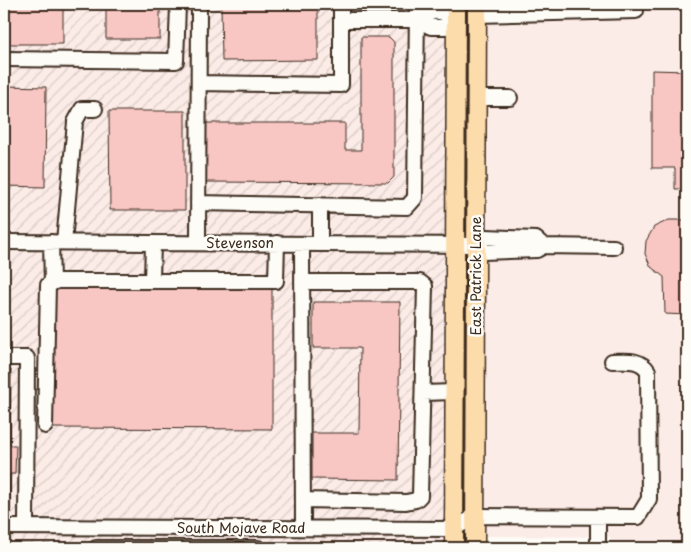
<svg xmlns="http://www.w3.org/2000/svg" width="691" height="552" viewBox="0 0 691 552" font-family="'Playpen Sans',sans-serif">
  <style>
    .built { fill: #fcece8 }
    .industrial { fill: url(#industrial-furrows) }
    .building { fill: #f8c7c4; stroke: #3b2a1e }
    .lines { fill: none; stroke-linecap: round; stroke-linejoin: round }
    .minor-casing { stroke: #3b2a1e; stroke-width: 18 }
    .major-casing { stroke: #3b2a1e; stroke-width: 21 }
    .minor { stroke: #fdfcf7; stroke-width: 14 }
    .major { stroke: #fddcac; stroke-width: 18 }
    .labels { text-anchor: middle; stroke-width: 5; stroke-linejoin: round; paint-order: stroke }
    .street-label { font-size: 14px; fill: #3b2a1e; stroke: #fdfcf7 }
  </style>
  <defs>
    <pattern id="industrial-furrows" width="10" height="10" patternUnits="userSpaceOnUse" patternTransform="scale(1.25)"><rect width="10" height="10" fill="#fcece8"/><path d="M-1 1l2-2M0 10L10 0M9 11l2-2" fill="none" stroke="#d9cbc7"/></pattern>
  </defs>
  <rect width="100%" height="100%" fill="#fdfcf7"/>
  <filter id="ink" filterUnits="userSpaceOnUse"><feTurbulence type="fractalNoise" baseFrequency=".02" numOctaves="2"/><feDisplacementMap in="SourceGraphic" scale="10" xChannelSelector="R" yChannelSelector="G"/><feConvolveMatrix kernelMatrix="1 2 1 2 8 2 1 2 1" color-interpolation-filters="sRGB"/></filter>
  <g filter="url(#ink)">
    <path class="built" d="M 487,4 L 687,4 L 687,548 L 611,548 L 610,537 L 484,536 Z"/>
    <path class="industrial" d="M 4,4 L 465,4 L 463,548 L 4,548 Z"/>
    <path class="building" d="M 7,4 L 63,4 L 63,44 L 7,44 Z
      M 106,4 L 160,4 L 160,39 L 106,39 Z
      M 221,4 L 318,4 L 318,60 L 222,61 Z
      M 361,37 L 389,37 L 394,42 L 394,177 L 388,183 L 204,182 L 205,123 L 345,123 L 345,150 L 361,150 Z
      M 652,70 L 687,71 L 687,189 L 675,189 L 675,168 L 652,168 Z
      M 4,86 L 46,87 L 45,187 L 4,186 Z
      M 109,111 L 185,111 L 185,210 L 110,210 Z
      M 669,220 L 687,220 L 687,315 L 665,314 L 664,277 L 651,267 L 645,254 L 646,241 L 654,227 Z
      M 53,288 L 272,288 L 272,429 L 52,428 Z
      M 313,302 L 400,302 L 398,480 L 312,479 L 312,433 L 359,433 L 360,348 L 313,348 Z
      M 4,370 L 11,370 L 10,445 L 16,445 L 15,474 L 10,474 L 10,510 L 4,510 Z
      M 4,544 L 79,545 L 79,548 L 4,548 Z"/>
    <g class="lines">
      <g class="minor-casing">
        <path id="minor" d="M 477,15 L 636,11
          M 341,20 L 417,20 L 431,27 L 445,27 L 456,20 C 439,8 433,10 417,20
          M 4,59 L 176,61 L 178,5
          M 199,83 L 341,85 L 341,4
          M 477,98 L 510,98
          M 198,203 L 407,207 L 415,198 L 417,4
          M 320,205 L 320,244
          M 4,242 L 476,245
          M 51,242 L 52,282
          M 64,242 L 75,122 L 82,109 L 95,109
          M 198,243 L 199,4
          M 302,244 L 303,528
          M 476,245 L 484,252 L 537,250 L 544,246 L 614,247
          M 476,245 L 486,237 L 536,239 L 544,246
          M 152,280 L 153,243
          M 302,282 L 420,282 L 425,286 L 420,496 L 416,500 L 406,502 L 303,500
          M 4,358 L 27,358 L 26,527
          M 423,393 L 454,392
          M 45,426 L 48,285 L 57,281 L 276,281 L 277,243
          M 4,527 L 454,529 L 475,516 L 638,517 L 649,499 L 648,371 C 640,358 625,361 612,361
          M 96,548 L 258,548
          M 598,548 L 598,517"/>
      </g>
      <g class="major-casing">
        <path id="major" d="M 454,548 L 456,4
          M 475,548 L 477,4"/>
      </g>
      <use href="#minor" class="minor"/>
      <use href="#major" class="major"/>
    </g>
  </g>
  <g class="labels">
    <g class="street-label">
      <text x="240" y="248">Stevenson</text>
      <text transform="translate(476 276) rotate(-90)" y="5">East Patrick Lane</text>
      <text x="241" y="533">South Mojave Road</text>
    </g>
  </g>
  <rect width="691" height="552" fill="none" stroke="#fdfcf7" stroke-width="20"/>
  <rect x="10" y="10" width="671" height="532" fill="none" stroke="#3b2a1e" stroke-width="2" filter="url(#ink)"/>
</svg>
